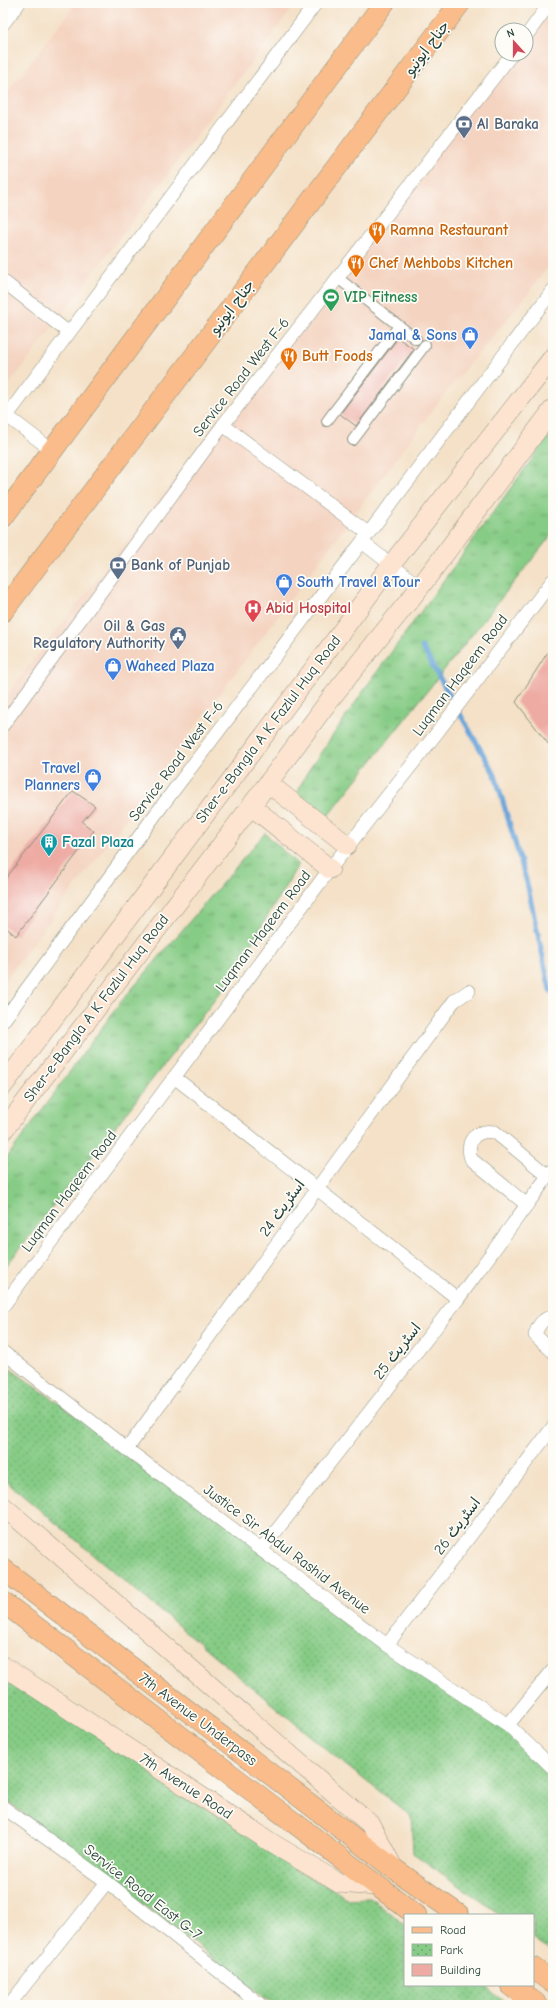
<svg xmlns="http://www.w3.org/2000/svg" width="556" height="2008" viewBox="0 0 556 2008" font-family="'Comic Neue','Playpen Sans Arabic',sans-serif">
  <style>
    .built { fill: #f4d3c0 }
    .grass { fill: url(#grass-tufts); stroke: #53845d }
    .park { fill: url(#park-dots); stroke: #53845d }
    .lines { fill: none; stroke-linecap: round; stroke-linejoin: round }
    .stream { stroke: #6aa5da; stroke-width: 5 }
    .building { fill: #eeaba4 }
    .pedestrian-casing { stroke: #8a8f7e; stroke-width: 12 }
    .minor-casing { stroke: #8a8f7e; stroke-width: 14 }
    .secondary-casing { stroke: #8a8f7e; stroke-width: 20 }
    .primary-casing { stroke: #8a8f7e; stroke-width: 22 }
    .pedestrian { stroke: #fff; stroke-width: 10 }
    .minor { stroke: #fff; stroke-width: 13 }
    .secondary { stroke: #fde4d0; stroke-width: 19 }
    .primary { stroke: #f9bc8a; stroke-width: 21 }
    .labels { text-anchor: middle; stroke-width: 3.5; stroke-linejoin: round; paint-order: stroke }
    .street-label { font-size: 15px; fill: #1f3d34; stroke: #fdfcf7 }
    .service-label { font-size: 15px; font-weight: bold; fill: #4e5e75; stroke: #fdfcf7; text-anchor: start }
    .food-label { font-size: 15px; font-weight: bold; fill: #c56008; stroke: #fdfcf7; text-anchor: start }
    .leisure-label { font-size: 15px; font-weight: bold; fill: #27864d; stroke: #fdfcf7; text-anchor: start }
    .shop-label { font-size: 15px; font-weight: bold; fill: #366cbe; stroke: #fdfcf7; text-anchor: end }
    .health-label { font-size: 15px; font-weight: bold; fill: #be3a42; stroke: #fdfcf7; text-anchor: start }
    .culture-label { font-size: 15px; font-weight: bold; fill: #0d838f; stroke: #fdfcf7; text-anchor: start }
  </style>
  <defs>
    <pattern id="grass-tufts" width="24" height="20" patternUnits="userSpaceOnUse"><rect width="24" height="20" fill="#87cc86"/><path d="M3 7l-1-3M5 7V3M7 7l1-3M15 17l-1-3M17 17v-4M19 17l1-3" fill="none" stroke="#6ea76e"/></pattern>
    <pattern id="park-dots" width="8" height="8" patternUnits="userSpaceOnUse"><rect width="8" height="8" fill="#87cc86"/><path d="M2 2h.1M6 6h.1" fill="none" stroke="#6ea76e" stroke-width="1.8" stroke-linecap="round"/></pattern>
  </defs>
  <rect width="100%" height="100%" fill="#fdfcf7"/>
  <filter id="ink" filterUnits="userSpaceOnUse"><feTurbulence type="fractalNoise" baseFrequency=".025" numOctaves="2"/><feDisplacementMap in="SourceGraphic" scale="8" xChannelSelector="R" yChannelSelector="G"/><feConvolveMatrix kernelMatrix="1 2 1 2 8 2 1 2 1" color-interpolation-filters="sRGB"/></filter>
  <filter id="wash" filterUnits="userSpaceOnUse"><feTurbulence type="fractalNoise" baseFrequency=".012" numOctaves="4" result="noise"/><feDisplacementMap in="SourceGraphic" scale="16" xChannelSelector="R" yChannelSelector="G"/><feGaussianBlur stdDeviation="0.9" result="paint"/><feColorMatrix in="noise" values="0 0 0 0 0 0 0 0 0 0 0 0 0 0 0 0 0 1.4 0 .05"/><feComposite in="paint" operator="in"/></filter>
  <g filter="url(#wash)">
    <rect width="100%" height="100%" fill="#f4e1c7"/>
    <path class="built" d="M 76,3 L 296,3 L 3,393 L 3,99 Z
      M 553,3 L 553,260 L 523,300 L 447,391 L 3,983 L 3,699 L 509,54 L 526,54 L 526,33 Z"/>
    <path class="grass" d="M 553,430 L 553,533 L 327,817 L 297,794 L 306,774 L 369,683 Z
      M 265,833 L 298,865 L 227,984 L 3,1270 L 3,1163 L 120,1003 Z"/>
    <path class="park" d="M 3,1364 L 157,1472 L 534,1750 L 553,1773 L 553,1952 L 533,1938 L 533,1915 L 501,1915 L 413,1853 L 411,1816 L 339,1760 L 3,1479 Z
      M 3,1666 L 234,1818 L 347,1899 L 370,1898 L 405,1925 L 405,1985 L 484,1985 L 508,2005 L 275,2005 L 3,1798 Z"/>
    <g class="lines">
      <path class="stream" d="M 422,647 L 495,775 L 527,883 L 550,990 L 553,993"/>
    </g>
    <g id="blocks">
      <path class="building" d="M 398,338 L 414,349 L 356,426 L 340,414 Z
        M 553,644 L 553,750 L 516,702 Z
        M 73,791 L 95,806 L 82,822 L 94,831 L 16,936 L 3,925 L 3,882 Z"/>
    </g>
  </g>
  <g filter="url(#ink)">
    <use href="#blocks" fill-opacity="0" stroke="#8a8f7e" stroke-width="1"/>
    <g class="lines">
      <g class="pedestrian-casing">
        <path id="pedestrian" d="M 339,279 L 416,339
          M 327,421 L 399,326
          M 353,440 L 425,345"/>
      </g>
      <g class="minor-casing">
        <path id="minor" d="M 3,24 L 19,3
          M 526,36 L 550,3
          M 3,281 L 69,333
          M 7,416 L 53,451
          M 3,421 L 316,3
          M 223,425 L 368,533
          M 362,542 L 420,587
          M 3,725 L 223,425 L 512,54
          M 3,1021 L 161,807 L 553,290
          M 174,1077 L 458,1299
          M 527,1205 L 471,1159 C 465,1140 476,1129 495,1132 L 548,1176
          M 3,1306 L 330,869 L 436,734 L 553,580
          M 553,1316 C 542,1319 538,1325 535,1335 L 553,1352
          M 3,1352 L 127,1449 L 387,1645 L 508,1725 L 553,1768
          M 127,1449 L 454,1001 L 469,991
          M 262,1549 L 458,1299 L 553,1169
          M 387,1645 L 553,1427
          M 508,1725 L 553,1670
          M 3,1807 L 107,1882 L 261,2005
          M 9,2005 L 107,1882"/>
      </g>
      <g class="secondary-casing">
        <path id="secondary" d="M 268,783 L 347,845
          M 251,806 L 330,869
          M 3,1086 L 391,565 L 553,357
          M 3,1131 L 251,806 L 331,698 L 420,587 L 553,409
          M 3,1506 L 370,1824 L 394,1869
          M 3,1666 L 275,1845 L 339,1883 L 376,1886"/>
      </g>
      <g class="primary-casing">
        <path id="primary" d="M 3,517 L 384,3
          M 3,611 L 460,3
          M 3,1569 L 394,1869 L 459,1915
          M 3,1602 L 416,1915
          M 533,1968 L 553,1983
          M 511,1985 L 538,2005"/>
      </g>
      <use href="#pedestrian" class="pedestrian"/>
      <use href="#minor" class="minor"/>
      <use href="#secondary" class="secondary"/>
      <use href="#primary" class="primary"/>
    </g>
  </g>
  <defs>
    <g id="bank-pin" transform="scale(0.9)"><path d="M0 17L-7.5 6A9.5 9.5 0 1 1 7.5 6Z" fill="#5c6f8a" stroke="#fdfcf7"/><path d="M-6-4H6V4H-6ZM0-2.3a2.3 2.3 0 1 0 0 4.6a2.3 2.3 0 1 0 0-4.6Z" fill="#fff"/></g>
    <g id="restaurant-pin" transform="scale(0.9)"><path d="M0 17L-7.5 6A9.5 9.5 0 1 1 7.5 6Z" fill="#e8710a" stroke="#fdfcf7"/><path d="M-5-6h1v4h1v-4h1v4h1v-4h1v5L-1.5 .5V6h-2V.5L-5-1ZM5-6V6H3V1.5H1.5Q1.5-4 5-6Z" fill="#fff"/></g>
    <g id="stadium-pin" transform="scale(0.9)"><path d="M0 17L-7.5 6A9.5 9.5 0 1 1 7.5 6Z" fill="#2e9e5b" stroke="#fdfcf7"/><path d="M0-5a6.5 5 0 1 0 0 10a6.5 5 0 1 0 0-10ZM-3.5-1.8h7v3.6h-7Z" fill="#fff"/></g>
    <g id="shop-pin" transform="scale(0.9)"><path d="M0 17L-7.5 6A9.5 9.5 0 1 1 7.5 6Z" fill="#3f7fe0" stroke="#fdfcf7"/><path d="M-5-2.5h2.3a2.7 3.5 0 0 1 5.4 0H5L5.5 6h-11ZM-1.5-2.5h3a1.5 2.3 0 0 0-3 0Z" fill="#fff"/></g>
    <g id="hospital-pin" transform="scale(0.9)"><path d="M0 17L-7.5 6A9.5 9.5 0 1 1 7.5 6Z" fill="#e0444e" stroke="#fdfcf7"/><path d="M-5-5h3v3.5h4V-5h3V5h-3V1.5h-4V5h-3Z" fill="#fff"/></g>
    <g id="civic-pin" transform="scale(0.9)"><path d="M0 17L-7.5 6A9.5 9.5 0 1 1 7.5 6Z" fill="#5c6f8a" stroke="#fdfcf7"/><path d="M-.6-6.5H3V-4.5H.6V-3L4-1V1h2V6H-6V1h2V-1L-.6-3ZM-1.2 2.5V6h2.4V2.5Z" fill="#fff"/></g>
    <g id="building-pin" transform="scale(0.9)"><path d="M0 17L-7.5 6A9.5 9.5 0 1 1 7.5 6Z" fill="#0f9aa8" stroke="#fdfcf7"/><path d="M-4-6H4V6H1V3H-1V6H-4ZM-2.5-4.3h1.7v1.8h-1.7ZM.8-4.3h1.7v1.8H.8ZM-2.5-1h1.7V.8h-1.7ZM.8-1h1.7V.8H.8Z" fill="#fff"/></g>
  </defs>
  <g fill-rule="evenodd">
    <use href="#bank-pin" x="464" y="124"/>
    <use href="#restaurant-pin" x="377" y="230"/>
    <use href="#restaurant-pin" x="356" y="263"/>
    <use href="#stadium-pin" x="331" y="297"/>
    <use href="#shop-pin" x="470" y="335"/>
    <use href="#restaurant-pin" x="289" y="356"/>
    <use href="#bank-pin" x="118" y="565"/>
    <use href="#shop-pin" x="284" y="582"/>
    <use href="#hospital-pin" x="253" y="608"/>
    <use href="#civic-pin" x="178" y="635"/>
    <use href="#shop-pin" x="113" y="666"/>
    <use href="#shop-pin" x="93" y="777"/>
    <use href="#building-pin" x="49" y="842"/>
  </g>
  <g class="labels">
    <g class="street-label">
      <text transform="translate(427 48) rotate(-53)" y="5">جناح ایونیو</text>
      <text transform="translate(232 307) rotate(-53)" y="5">جناح ایونیو</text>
      <text transform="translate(241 377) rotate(-52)" y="5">Service Road West F-6</text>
      <text transform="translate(460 675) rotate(-53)" y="5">Luqman Haqeem Road</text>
      <text transform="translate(268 729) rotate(-53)" y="5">Sher-e-Bangla A K Fazlul Huq Road</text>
      <text transform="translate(176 761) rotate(-53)" y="5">Service Road West F-6</text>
      <text transform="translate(263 931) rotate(-53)" y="5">Luqman Haqeem Road</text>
      <text transform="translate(96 1008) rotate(-53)" y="5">Sher-e-Bangla A K Fazlul Huq Road</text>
      <text transform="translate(69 1191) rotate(-53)" y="5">Luqman Haqeem Road</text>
      <text transform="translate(282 1208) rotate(-54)" y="5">اسٹریٹ 24</text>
      <text transform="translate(397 1351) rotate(-52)" y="5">اسٹریٹ 25</text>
      <text transform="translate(457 1526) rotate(-53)" y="5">اسٹریٹ 26</text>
      <text transform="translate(287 1549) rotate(37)" y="5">Justice Sir Abdul Rashid Avenue</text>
      <text transform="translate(198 1719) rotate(37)" y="5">7th Avenue Underpass</text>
      <text transform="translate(186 1786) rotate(33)" y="5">7th Avenue Road</text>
      <text transform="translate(143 1892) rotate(38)" y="5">Service Road East G-7</text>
    </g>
    <g class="service-label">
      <text x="477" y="129">Al Baraka</text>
      <text x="131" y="570">Bank of Punjab</text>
      <text x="165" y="631" text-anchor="end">Oil &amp; Gas<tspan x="165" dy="17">Regulatory Authority</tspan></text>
    </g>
    <g class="food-label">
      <text x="390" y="235">Ramna Restaurant</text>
      <text x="369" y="268">Chef Mehbobs Kitchen</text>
      <text x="302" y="361">Butt Foods</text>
    </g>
    <g class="leisure-label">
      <text x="344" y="302">VIP Fitness</text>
    </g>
    <g class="shop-label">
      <text x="457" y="340">Jamal &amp; Sons</text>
      <text x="297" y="587" text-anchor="start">South Travel &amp;Tour</text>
      <text x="126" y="671" text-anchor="start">Waheed Plaza</text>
      <text x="80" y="773">Travel<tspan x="80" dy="17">Planners</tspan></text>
    </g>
    <g class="health-label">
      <text x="266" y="613">Abid Hospital</text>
    </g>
    <g class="culture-label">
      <text x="62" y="847">Fazal Plaza</text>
    </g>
  </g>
  <rect width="556" height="2008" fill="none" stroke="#fdfcf7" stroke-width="16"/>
  <rect x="404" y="1914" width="130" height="72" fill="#fdfcf7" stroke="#a4b0a9"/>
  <rect x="412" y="1927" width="20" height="6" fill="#f9bc8a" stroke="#a4b0a9"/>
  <text x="440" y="1934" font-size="12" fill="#1f3d34">Road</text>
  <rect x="412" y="1944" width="20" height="12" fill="url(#park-dots)" stroke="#a4b0a9"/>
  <text x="440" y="1954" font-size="12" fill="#1f3d34">Park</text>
  <rect x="412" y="1964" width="20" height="12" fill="#eeaba4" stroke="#a4b0a9"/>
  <text x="440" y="1974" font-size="12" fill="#1f3d34">Building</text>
  <g transform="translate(514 42) rotate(339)"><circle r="19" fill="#fdfcf7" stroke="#a4b0a9"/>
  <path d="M0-3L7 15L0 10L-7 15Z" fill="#d1495b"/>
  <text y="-6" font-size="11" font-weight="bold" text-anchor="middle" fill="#1f3d34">N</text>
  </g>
</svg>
